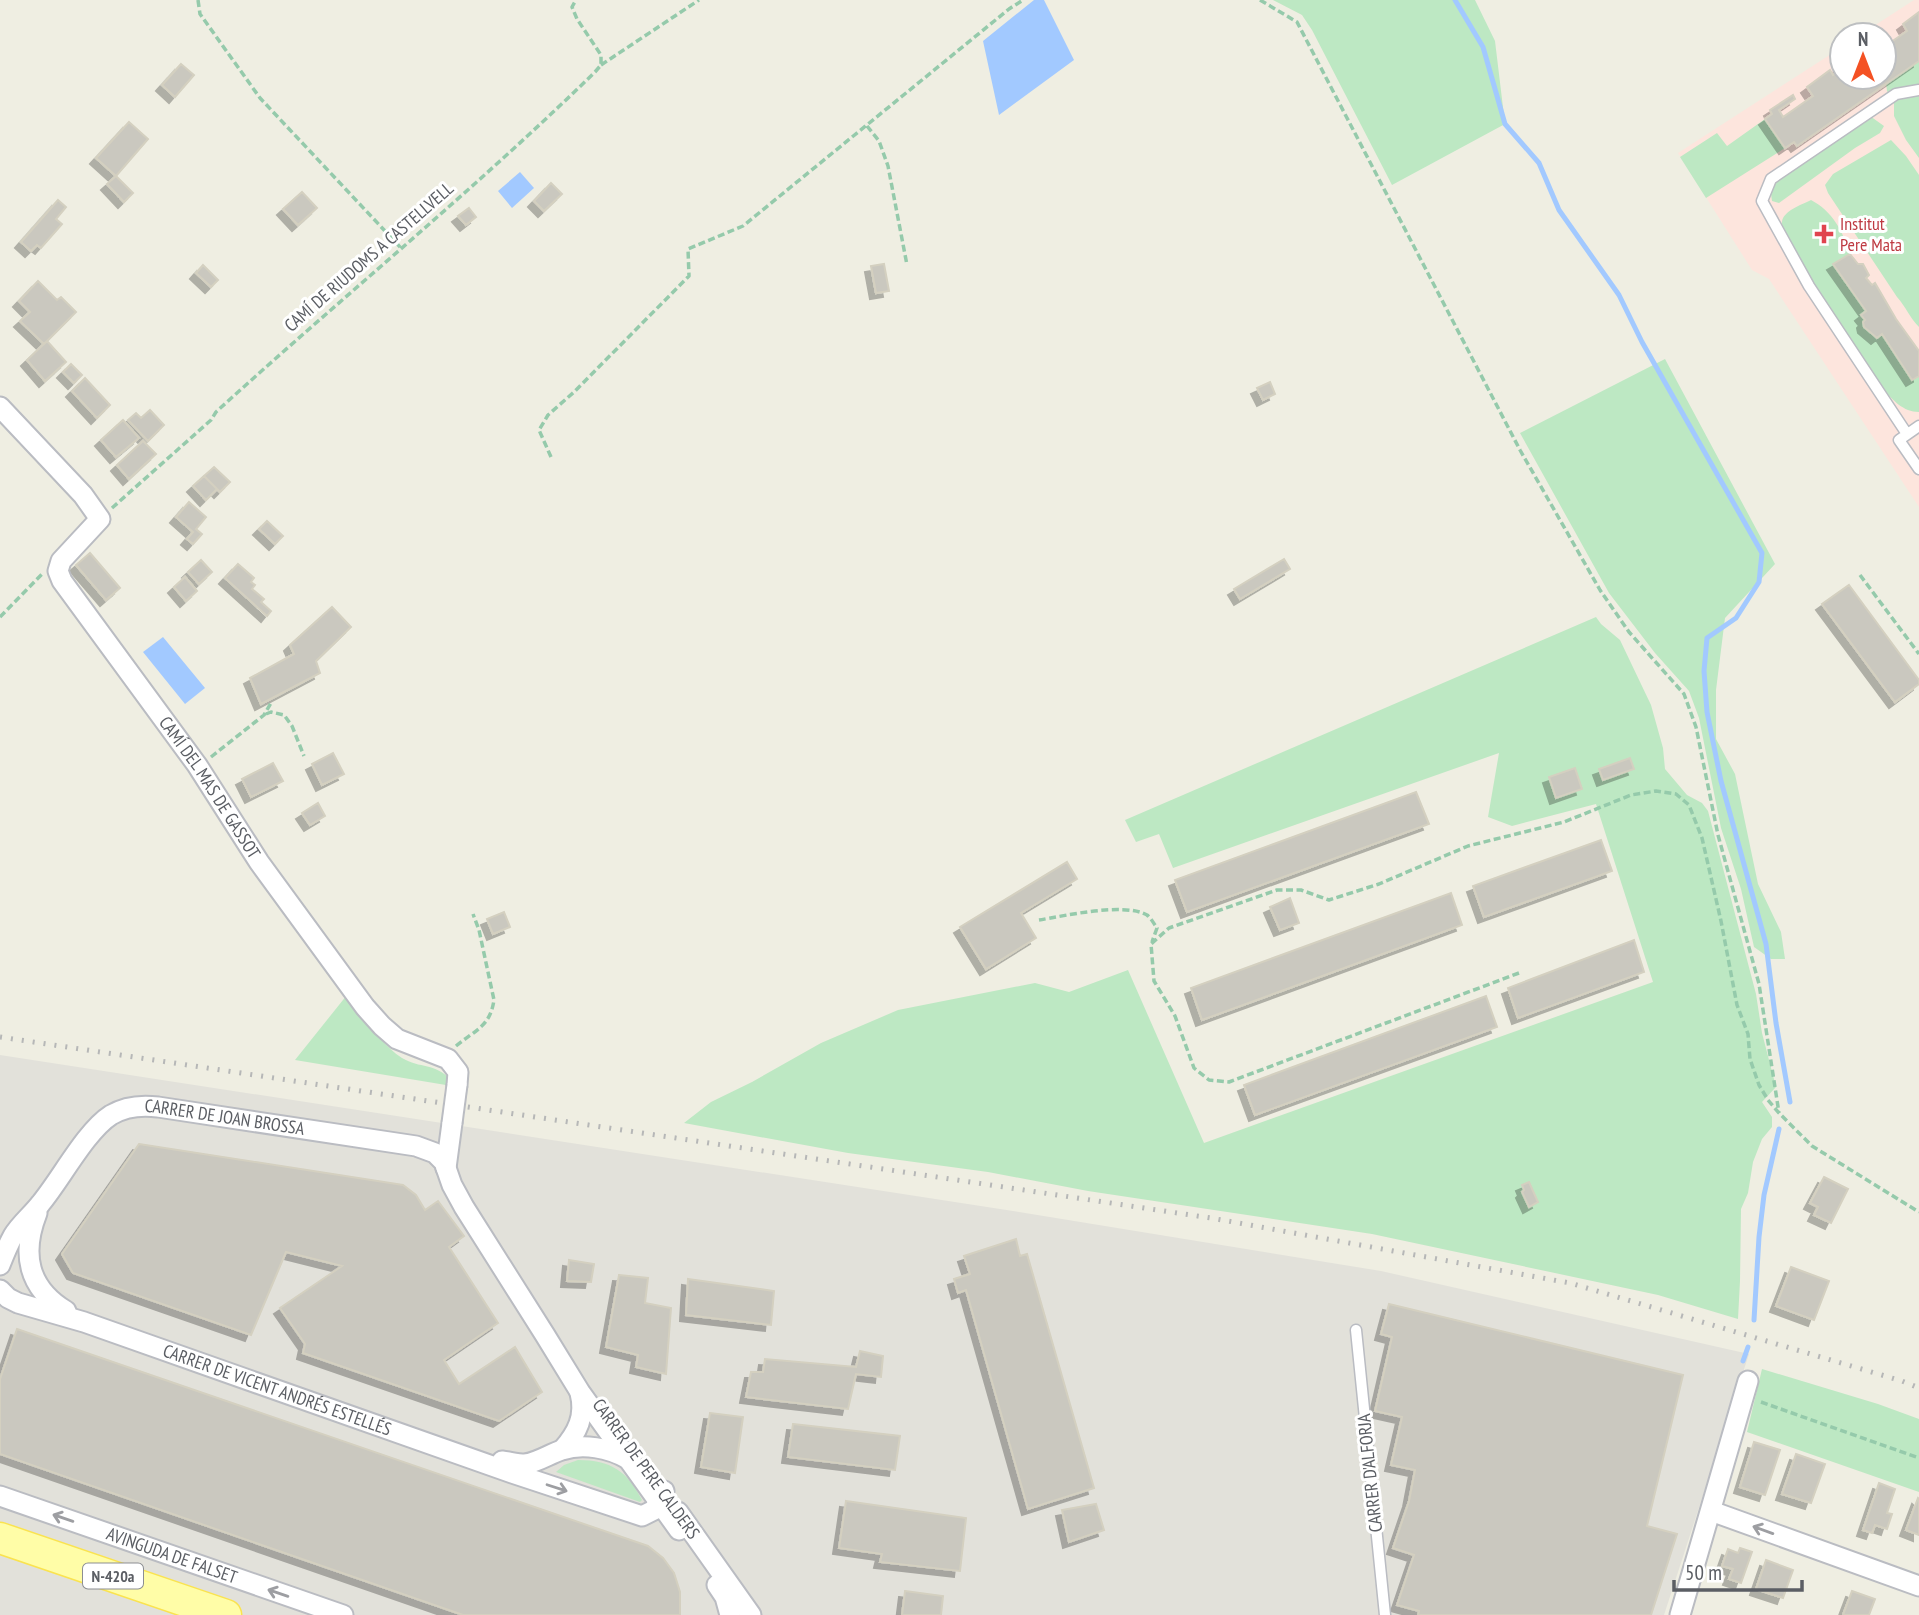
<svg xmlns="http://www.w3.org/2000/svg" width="1919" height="1615" viewBox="0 0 1919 1615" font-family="'PT Sans Narrow',sans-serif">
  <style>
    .industrial { fill: #e2e1da }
    .medical { fill: #fde5dd }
    .green { fill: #bde8c3 }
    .water { fill: #a2c9ff }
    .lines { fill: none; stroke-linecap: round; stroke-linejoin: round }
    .stream { stroke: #a2c9ff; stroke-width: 5 }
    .building { fill: #cac8bf; stroke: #d4d0c0; stroke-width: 2; filter: url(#shadow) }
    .lane-casing { stroke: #babcc2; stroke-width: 13 }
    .street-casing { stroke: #babcc2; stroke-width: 23 }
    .primary-casing { stroke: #fae350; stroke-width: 33 }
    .path { stroke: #95caab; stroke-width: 3.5; stroke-dasharray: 7 3.5; stroke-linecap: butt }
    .lane { stroke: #fff; stroke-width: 10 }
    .street { stroke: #fff; stroke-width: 19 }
    .primary { stroke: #fffda7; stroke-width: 30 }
    .rail { stroke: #b6b7b7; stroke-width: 5; stroke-dasharray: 2 9; stroke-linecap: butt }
    .street-bridge-casing { stroke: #babcc2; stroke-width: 23; stroke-linecap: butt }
    .street-bridge { stroke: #fff; stroke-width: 19 }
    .oneway { stroke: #9d9ea2 }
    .health-dot { fill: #e0444e; stroke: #fff; stroke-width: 2.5 }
    .labels { text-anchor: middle; stroke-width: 6; stroke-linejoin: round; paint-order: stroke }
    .shield { fill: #fff; stroke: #8c8e92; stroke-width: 2 }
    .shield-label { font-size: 16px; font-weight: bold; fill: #5b5e64 }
    .health-label { font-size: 18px; fill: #be3a42; stroke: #fff; text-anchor: start }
    .street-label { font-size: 18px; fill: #5b5e64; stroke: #fff }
  </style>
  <defs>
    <filter id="shadow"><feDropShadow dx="-6" dy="6" stdDeviation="0" flood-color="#0004"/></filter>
  </defs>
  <rect width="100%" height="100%" fill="#efeee2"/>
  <path class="industrial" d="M 0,1055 L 1013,1211 L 1381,1271 L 1749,1354 L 1664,1615 L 0,1615 Z"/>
  <path class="medical" d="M 1914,0 L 1919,0 L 1919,507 L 1769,279 L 1752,270 L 1678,153 L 1842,47 L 1842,77 L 1884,77 L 1884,35 L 1860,35 Z"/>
  <path class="green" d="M 1273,0 L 1475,0 L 1495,41 L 1505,124 L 1392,185 L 1312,30 L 1302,15 Z
    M 1919,61 L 1919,158 L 1906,140 L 1894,116 L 1894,102 L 1887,91 L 1886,83 Z
    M 1870,116 L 1884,126 L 1880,133 L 1855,148 L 1779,203 L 1772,201 L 1771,194 L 1774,182 Z
    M 1765,119 L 1785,148 L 1706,198 L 1680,157 L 1717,133 L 1727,146 Z
    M 1891,140 L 1906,156 L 1919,175 L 1919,327 C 1910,318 1906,307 1897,297 L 1828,193 L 1825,185 L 1833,174 Z
    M 1811,200 C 1832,211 1843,231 1850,254 L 1834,264 L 1866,311 L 1865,320 L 1863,323 L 1864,327 L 1877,337 L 1882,334 L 1912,380 L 1919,376 L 1919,412 C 1903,412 1893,400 1883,389 C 1869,366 1779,237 1782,222 C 1783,211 1801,205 1811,200 Z
    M 1665,359 L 1775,564 L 1725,618 L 1716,690 L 1716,739 L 1735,774 L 1758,884 L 1781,932 L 1785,959 L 1771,959 L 1754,947 L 1741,889 L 1721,828 L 1699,718 L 1689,691 L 1655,653 L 1609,593 L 1520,433 Z
    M 1596,617 L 1601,624 L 1620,640 L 1651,705 L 1663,748 L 1665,769 L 1687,795 L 1702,803 L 1708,811 L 1756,994 L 1762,1033 L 1776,1087 L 1762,1102 L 1772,1117 L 1772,1127 L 1762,1139 L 1753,1162 L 1748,1193 L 1741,1209 L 1740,1281 L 1738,1319 L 1658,1295 L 1372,1234 L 1088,1191 L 988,1172 L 848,1153 L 684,1123 L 711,1102 L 752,1082 L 821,1043 L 898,1010 L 1035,983 L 1069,992 L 1128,970 L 1204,1143 L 1653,982 L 1596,804 L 1512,826 L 1488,817 L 1499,753 L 1173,868 L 1159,834 L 1136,842 L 1125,820 Z
    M 347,995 C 364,1016 379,1043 402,1058 C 420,1069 435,1062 452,1081 L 452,1086 L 295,1060 Z
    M 1762,1369 L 1878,1404 L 1919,1419 L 1919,1492 L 1747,1432 Z
    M 578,1460 C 611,1460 627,1471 642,1500 L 640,1502 L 556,1472 L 564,1465 Z"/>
  <path class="water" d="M 1034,0 L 1044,0 L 1074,60 L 999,115 L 983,41 Z
    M 520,172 L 534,188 L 512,208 L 498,191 Z
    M 163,637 L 205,688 L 185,704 L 143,652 Z"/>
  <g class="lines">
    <path class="stream" d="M 1455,0 L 1483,47 L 1505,124 L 1539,163 L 1559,210 L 1619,295 L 1642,342 L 1762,553 L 1759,582 L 1736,618 L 1707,638 L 1704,671 L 1707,712 L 1721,781 L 1766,944 L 1776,1023 L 1790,1102
      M 1754,1320 L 1759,1237 L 1764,1195 L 1779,1129
      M 1743,1361 L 1748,1347"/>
  </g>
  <path class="building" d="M 1919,12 L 1919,61 L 1797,146 L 1794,142 L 1785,148 L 1765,119 L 1772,114 L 1770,110 L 1793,95 L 1795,99 L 1779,110 L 1783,117 L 1813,96 L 1807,87 L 1830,70 L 1833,75 L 1839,71 L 1837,68 L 1842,64 L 1842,77 L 1884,77 L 1884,47 L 1907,31 L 1903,24 Z
    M 181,64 L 194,75 L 175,97 L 162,85 Z
    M 129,122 L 148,139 L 116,176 L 96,158 Z
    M 116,176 L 133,193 L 124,202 L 107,184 Z
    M 551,183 L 562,194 L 544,211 L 534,201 Z
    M 302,192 L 317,208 L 298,225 L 283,209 Z
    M 58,200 L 66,207 L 56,219 L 62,224 L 41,248 L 37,245 L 31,251 L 21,242 Z
    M 469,208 L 476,217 L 466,225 L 458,216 Z
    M 1850,254 L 1858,264 L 1863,264 L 1869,275 L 1866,278 L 1872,285 L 1875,283 L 1896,319 L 1919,351 L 1919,376 L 1912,380 L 1882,334 L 1877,338 L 1864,327 L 1863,322 L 1865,320 L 1861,315 L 1866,311 L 1833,264 Z
    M 884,264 L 889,291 L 876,293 L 871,266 Z
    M 203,265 L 218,280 L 211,287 L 196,273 Z
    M 38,281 L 57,300 L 61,297 L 76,312 L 44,344 L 20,321 L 30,312 L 19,301 Z
    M 47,341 L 66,362 L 45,381 L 27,360 Z
    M 71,364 L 82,375 L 74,383 L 63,372 Z
    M 85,378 L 110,405 L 97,418 L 72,391 Z
    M 1270,382 L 1275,394 L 1263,400 L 1257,388 Z
    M 150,410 L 164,425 L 148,441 L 128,420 L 136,413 L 141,418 Z
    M 123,420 L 139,438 L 116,457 L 101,440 Z
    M 143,441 L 156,454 L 129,479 L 117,465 Z
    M 214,467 L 230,482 L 220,492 L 204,476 Z
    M 204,476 L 217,489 L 206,500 L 193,486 Z
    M 189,502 L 206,517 L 196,529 L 202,534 L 193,544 L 187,539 L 193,532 L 176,517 Z
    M 267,521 L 283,536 L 275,544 L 259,529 Z
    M 90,553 L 120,588 L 106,600 L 76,565 Z
    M 1284,559 L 1290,569 L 1240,599 L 1234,589 Z
    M 201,560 L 212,572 L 199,584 L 188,572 Z
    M 238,564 L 254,578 L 251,582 L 255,585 L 252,589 L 264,599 L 261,602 L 271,611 L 267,616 L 225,578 Z
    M 185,577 L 197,591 L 186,601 L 174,587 Z
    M 1849,585 L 1919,680 L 1919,684 L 1895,702 L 1822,604 Z
    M 332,607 L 351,627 L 316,661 L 320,673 L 261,704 L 250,678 L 294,654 L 290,645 Z
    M 333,753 L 344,774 L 322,785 L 312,764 Z
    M 1630,758 L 1634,769 L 1603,780 L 1599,769 Z
    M 273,763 L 283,781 L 251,797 L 242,779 Z
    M 1575,768 L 1582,789 L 1556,798 L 1549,777 Z
    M 1416,792 L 1429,824 L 1187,912 L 1175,880 Z
    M 318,803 L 325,816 L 310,825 L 302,813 Z
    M 1601,840 L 1612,871 L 1484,917 L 1473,886 Z
    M 1067,862 L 1077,879 L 1021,913 L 1036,938 L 986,969 L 960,927 Z
    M 1451,893 L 1462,925 L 1202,1020 L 1191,988 Z
    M 1290,898 L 1299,923 L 1280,930 L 1270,907 Z
    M 504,912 L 510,927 L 493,934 L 487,919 Z
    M 1634,940 L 1644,972 L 1518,1018 L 1508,988 Z
    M 1486,996 L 1497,1027 L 1255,1115 L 1244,1085 Z
    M 139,1144 L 403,1185 L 416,1195 L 425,1210 L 438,1201 L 464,1236 L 449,1247 L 498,1323 L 444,1360 L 459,1384 L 515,1347 L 542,1392 L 499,1421 L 303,1353 L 305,1344 L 280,1308 L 342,1266 L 286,1252 L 251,1335 L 73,1273 L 62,1254 Z
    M 1824,1177 L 1848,1189 L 1831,1223 L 1814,1215 L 1818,1207 L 1810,1203 Z
    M 1529,1182 L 1538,1202 L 1529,1207 L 1522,1192 L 1524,1190 L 1522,1185 Z
    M 1016,1239 L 1020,1256 L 1027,1254 L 1094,1488 L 1028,1509 L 966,1290 L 958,1293 L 954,1279 L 970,1274 L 964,1256 Z
    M 569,1260 L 594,1264 L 591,1282 L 567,1281 Z
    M 1791,1267 L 1829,1281 L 1814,1320 L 1776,1306 Z
    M 619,1275 L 648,1278 L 645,1303 L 671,1308 L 666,1374 L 636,1367 L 638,1355 L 606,1347 Z
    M 688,1279 L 774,1291 L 771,1325 L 686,1315 Z
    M 1389,1304 L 1683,1375 L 1647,1526 L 1677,1534 L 1651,1615 L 1418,1615 L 1419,1611 L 1397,1605 L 1414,1555 L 1393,1548 L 1409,1501 L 1415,1470 L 1391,1465 L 1402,1417 L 1375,1411 L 1392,1337 L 1381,1334 Z
    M 17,1329 L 648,1546 L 663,1558 L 674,1573 L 680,1592 L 680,1615 L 463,1615 L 0,1454 L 0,1379 Z
    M 860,1351 L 883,1356 L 881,1377 L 856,1374 L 848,1409 L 746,1397 L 751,1372 L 763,1372 L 765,1359 L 856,1367 Z
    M 710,1413 L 743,1417 L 735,1473 L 701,1467 Z
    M 793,1424 L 900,1436 L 895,1470 L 788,1457 Z
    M 1754,1442 L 1780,1450 L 1765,1495 L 1740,1487 Z
    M 1796,1454 L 1825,1464 L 1811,1503 L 1782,1494 Z
    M 1879,1483 L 1895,1489 L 1887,1513 L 1892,1514 L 1887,1529 L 1875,1525 L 1872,1533 L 1863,1530 Z
    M 1918,1498 L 1919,1499 L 1919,1535 L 1906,1530 Z
    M 846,1501 L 966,1518 L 960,1571 L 880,1562 L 882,1554 L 839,1548 Z
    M 1096,1504 L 1104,1530 L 1069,1542 L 1062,1510 Z
    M 1740,1548 L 1752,1552 L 1741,1583 L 1729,1579 L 1733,1569 L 1722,1566 L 1728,1549 L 1738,1553 Z
    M 1766,1560 L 1793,1570 L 1783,1598 L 1756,1589 Z
    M 905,1591 L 943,1596 L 941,1615 L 902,1615 Z
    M 1852,1591 L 1875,1599 L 1869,1615 L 1843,1615 Z"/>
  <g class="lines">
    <g class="lane-casing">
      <path id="lane" d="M 1919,426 L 1899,440 L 1919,469
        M 1907,434 L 1809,286 L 1762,201 L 1771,179 L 1896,94 L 1919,90
        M 1356,1330 L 1385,1615"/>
    </g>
    <g class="street-casing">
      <g id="street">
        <path id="s1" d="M 0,407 L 83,495 L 100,519 L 61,561 L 58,571 L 62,581 L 197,765 L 259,862 L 365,1007 L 382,1026 L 397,1039 L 448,1059 L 458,1072 L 457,1085"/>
        <path d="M 446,1168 L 452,1123"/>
        <path d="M 37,1213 C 21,1254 28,1288 66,1311"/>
        <path id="s2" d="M 0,1265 C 4,1255 8,1245 13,1236 C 21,1223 32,1215 41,1203 C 61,1179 86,1131 111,1115 C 126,1106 142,1105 158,1107 L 416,1146 L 435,1153 L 444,1162 L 452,1185 L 464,1207 L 545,1335 L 580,1392 L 679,1530"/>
        <path id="s3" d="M 0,1290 L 8,1298 L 18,1303 L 84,1322 L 512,1473 L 642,1516 L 654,1510 L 664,1491"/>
        <path d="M 563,1449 C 577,1433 586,1416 580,1393"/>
        <path d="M 502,1461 C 510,1462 518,1464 525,1464 C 539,1462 549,1454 562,1450 C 583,1443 609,1448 628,1459"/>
        <path id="s4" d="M 0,1496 L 343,1615"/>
        <path d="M 1711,1511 L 1919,1586"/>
        <path d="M 678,1512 L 751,1615"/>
        <path d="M 717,1585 L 725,1597 L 730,1615"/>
        <path d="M 1680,1615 L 1748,1381"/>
      </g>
    </g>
    <g class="primary-casing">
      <path id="primary" d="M 0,1538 L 226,1615"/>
    </g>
    <path class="path" d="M 198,0 L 200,14 L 260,98 L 401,248
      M 1260,0 L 1297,22 L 1520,450 L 1600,590 L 1629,632 L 1684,694 L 1696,727 L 1718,835 L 1759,984 L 1779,1113
      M 601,65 L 699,0
      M 867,126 L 879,141 L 888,166 L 907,265
      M 551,457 L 539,430 L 548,415 L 574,392 L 689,276 L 688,249 L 743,226 L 1009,9 L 1023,0
      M 112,508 L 211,420 L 216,412 C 341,298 473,191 595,72 L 601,65 L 601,55 L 577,19 L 572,7 L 576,0
      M 1860,575 L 1919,654
      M 0,617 L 42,574
      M 266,714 L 271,712 L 284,715 L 292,726 L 304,756
      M 211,757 L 264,715 L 271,703
      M 1039,920 C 1064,916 1124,902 1147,915 C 1151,918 1154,924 1157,928 L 1152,942
      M 1519,973 L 1229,1082 L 1209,1080 L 1194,1068 L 1175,1016 L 1154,981 L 1151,944 L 1169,928 L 1277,890 L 1301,890 L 1329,900 L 1379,884 L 1468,846 L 1564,822 L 1631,795 L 1656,791 L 1676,794 L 1689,805 L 1702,838 L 1721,921 L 1737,1005 L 1748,1034 L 1750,1059 L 1759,1085 L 1768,1100 L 1779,1113 L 1812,1146 L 1919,1212
      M 456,1046 C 475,1030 490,1027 494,1000 L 479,930 L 473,914
      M 1761,1402 L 1919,1458"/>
    <use href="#lane" class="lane"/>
    <use href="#street" class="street"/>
    <use href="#primary" class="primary"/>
    <path class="rail" d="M 0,1037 L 1211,1218 L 1570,1283 L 1902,1381 L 1919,1388"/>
    <g class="street-bridge-casing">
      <path id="street-bridge" d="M 452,1123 L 457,1085"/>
    </g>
    <use href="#street-bridge" class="street-bridge"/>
  </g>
  <defs><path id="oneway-shaft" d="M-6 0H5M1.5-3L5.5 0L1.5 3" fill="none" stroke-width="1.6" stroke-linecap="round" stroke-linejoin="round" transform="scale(1.75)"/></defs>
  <g class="oneway">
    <use href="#oneway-shaft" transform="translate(557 1488) rotate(18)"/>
    <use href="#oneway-shaft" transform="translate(63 1518) rotate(-161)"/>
    <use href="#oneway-shaft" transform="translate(1763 1530) rotate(-160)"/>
    <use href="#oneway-shaft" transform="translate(278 1593) rotate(-161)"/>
  </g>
  <path class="health-dot" d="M1820.5 223.5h7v7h7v7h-7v7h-7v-7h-7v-7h7z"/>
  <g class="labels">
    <rect class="shield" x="83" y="1563.5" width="60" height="25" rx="5"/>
    <g class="shield-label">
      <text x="113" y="1582">N-420a</text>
    </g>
    <g class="health-label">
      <text x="1840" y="230">Institut<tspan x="1840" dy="21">Pere Mata</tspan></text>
    </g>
    <g class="street-label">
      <text transform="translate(369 257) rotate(-41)" y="6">CAMÍ DE RIUDOMS A CASTELLVELL</text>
      <text dy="6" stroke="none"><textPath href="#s1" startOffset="483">CAMÍ DEL MAS DE GASSOT</textPath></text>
      <text dy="6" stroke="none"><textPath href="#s2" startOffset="304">CARRER DE JOAN BROSSA</textPath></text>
      <text dy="6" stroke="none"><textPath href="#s3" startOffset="296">CARRER DE VICENT ANDRÉS ESTELLÉS</textPath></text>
      <text transform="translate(646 1469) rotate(54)" y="6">CARRER DE PERE CALDERS</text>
      <text transform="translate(1370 1473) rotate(-96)" y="6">CARRER D'ALFORJA</text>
      <text dy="6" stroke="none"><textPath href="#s4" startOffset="182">AVINGUDA DE FALSET</textPath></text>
    </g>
  </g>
  <g transform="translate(1863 56)"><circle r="33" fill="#ffffff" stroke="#bdbfc1" stroke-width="2"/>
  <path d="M0-5L12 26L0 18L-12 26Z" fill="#f45123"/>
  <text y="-10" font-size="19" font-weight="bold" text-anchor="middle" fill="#5b5e64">N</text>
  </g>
  <path d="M1674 1580v10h128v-10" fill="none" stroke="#5b5e64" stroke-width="3.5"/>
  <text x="1685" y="1580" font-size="21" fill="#5b5e64" stroke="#ffffff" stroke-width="5" paint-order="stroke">50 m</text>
</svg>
